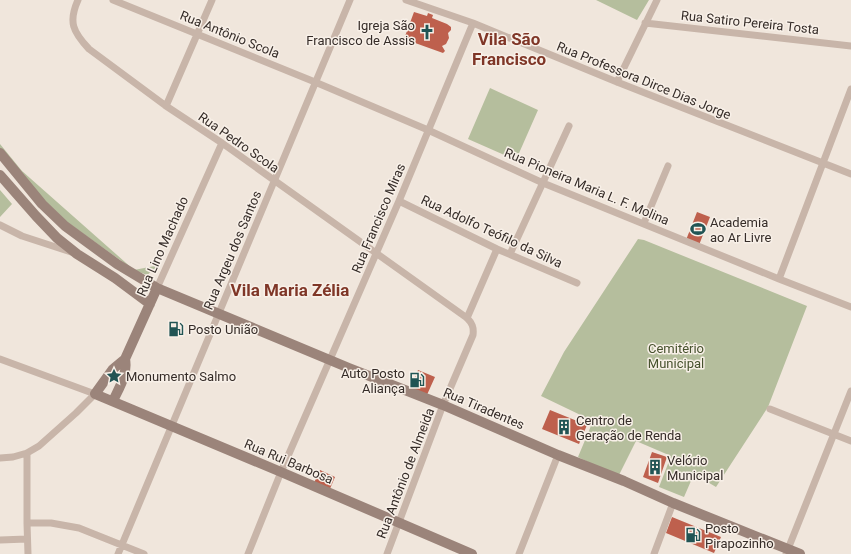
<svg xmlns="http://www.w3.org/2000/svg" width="851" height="554" viewBox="0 0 851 554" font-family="Roboto,sans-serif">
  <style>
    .green { fill: #b5be9d }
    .building { fill: #be604d }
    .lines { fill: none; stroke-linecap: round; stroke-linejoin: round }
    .street { stroke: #c8b5a9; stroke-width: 7 }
    .secondary { stroke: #9b847a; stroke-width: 10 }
    .labels { text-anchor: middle; stroke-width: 3; stroke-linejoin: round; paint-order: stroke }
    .street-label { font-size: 13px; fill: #352c28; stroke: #f8f0e8 }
    .poi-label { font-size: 13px; fill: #352c28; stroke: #f8f0e8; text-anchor: start }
    .park-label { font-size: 13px; fill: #47522e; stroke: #f8f0e8 }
    .district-label { font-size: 17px; font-weight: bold; fill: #7f3627; stroke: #f8f0e8 }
  </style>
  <rect width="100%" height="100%" fill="#f0e6dc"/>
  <path class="green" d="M 596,0 L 649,0 L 637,20 Z
    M 490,88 L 538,110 L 516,160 L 468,139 Z
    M 0,144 L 22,171 L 134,270 L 160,265 L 147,275 L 134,270 L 67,222 L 39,195 L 0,148 Z
    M 0,190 L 12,204 L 0,217 Z
    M 638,239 L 644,240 L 807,306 L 768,407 L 716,487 L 694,474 L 684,497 L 659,487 L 671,456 L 636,441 L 618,477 L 578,457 L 593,421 L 541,396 L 564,352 Z"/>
  <path class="building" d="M 414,12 L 427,16 L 428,13 L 433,15 L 432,18 L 447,24 L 451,27 L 451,30 L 448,33 L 449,38 L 446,44 L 442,46 L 445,51 L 443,53 L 404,39 Z
    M 697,212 L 710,217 L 699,245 L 686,240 Z
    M 418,370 L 435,377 L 426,397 L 410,390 Z
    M 550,410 L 587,425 L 579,444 L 542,429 Z
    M 652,452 L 667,457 L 658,483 L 643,477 Z
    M 320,470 L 335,477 L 329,491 L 313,485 Z
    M 672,517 L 721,537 L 714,553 L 666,533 Z"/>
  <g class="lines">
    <path class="street" d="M 78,0 C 68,22 73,32 89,49 L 166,106 L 222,143 L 467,318 C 472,323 474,327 473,335 L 443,405 L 387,554
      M 113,0 L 315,82 L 428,130 L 543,183 L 779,279 L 851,307
      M 406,0 L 473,23 L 617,82 L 851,174
      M 645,23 L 851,46
      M 617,82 L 657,0
      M 166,106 L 212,0
      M 399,201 L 497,249 L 577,283
      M 644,223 L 668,166
      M 0,225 L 22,236 L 71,252
      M 510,254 L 569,126
      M 779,279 L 851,89
      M 157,288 L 222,143
      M 467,318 L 497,249
      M 0,359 L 95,394 L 76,413 L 39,446 L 27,453 L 13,457 L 0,458
      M 770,409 L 851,441
      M 27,453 L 27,523 L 28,554
      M 27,523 L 51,523 L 79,528 L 144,554
      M 0,540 L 27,539
      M 118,554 L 350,0
      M 248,554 L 281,472 L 399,201 L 473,23
      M 519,554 L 558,455
      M 654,554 L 673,503
      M 786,554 L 851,391"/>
    <path class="secondary" d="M 0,153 L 42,204 L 65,226 L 117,264 L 157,288 L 349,368 L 443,405 L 558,455 L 624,481 L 673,503 L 800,554
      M 0,175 L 36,216 L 57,238 L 77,254 L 115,278 L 150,304
      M 157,288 L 125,359 L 113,369 L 95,394 L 281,472 L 472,554
      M 113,401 C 119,388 128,374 125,359"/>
  </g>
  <defs>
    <g id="church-bare" transform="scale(1.2)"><path d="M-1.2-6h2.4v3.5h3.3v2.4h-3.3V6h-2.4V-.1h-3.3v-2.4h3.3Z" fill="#215454" stroke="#f8f0e8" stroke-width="2.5" paint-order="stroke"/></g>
    <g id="stadium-bare" transform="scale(1.2)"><path d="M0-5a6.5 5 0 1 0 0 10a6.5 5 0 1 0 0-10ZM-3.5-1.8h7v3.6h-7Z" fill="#215454" stroke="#f8f0e8" stroke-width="2.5" paint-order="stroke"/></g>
    <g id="fuel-bare" transform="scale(1.2)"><path d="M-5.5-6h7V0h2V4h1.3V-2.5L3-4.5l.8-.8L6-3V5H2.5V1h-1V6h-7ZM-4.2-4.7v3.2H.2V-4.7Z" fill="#215454" stroke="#f8f0e8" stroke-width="2.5" paint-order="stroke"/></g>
    <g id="sight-bare" transform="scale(1.2)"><path d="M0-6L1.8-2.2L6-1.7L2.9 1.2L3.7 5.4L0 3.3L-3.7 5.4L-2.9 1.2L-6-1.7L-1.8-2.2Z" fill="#215454" stroke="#f8f0e8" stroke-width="2.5" paint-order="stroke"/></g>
    <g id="building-bare" transform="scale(1.2)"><path d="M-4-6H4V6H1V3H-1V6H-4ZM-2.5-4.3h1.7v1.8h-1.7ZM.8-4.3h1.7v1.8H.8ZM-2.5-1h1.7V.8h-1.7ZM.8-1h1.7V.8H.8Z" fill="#215454" stroke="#f8f0e8" stroke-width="2.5" paint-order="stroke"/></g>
  </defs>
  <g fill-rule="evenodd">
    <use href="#church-bare" x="427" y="32"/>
    <use href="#stadium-bare" x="698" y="229"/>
    <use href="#fuel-bare" x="176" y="329"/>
    <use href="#sight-bare" x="114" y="376"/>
    <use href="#fuel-bare" x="417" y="380"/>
    <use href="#building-bare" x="564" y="427"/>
    <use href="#building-bare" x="655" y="467"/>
    <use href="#fuel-bare" x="693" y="535"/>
  </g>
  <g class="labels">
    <g class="street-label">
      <text transform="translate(750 22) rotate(6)" y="5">Rua Satiro Pereira Tosta</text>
      <text transform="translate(230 34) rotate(22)" y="5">Rua Antônio Scola</text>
      <text transform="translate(644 80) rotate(22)" y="5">Rua Professora Dirce Dias Jorge</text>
      <text transform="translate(239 142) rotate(35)" y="5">Rua Pedro Scola</text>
      <text transform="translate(587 186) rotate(23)" y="5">Rua Pioneira Maria L. F. Molina</text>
      <text transform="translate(378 218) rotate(-67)" y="5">Rua Francisco Miras</text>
      <text transform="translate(492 231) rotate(25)" y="5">Rua Adolfo Teófilo da Silva</text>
      <text transform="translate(162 246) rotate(-66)" y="5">Rua Lino Machado</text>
      <text transform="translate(232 250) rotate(-67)" y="5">Rua Argeu dos Santos</text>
      <text transform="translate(484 408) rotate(23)" y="5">Rua Tiradentes</text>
      <text transform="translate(289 461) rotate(23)" y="5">Rua Rui Barbosa</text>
      <text transform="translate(405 473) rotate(-69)" y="5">Rua Antônio de Almeida</text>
    </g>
    <g class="poi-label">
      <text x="415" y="30" text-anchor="end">Igreja São<tspan x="415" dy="15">Francisco de Assis</tspan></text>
      <text x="710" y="227">Academia<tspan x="710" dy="15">ao Ar Livre</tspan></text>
      <text x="188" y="334">Posto União</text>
      <text x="405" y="378" text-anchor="end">Auto Posto<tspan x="405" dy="15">Aliança</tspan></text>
      <text x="126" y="381">Monumento Salmo</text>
      <text x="576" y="425">Centro de<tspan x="576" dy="15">Geração de Renda</tspan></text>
      <text x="667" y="465">Velório<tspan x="667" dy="15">Municipal</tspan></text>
      <text x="705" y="533">Posto<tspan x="705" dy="15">Pirapozinho</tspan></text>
    </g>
    <g class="park-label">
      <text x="676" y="353">Cemitério<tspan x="676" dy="15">Municipal</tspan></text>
    </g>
    <g class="district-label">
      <text x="509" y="45">Vila São<tspan x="509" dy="20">Francisco</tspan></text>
      <text x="290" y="296">Vila Maria Zélia</text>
    </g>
  </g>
</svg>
